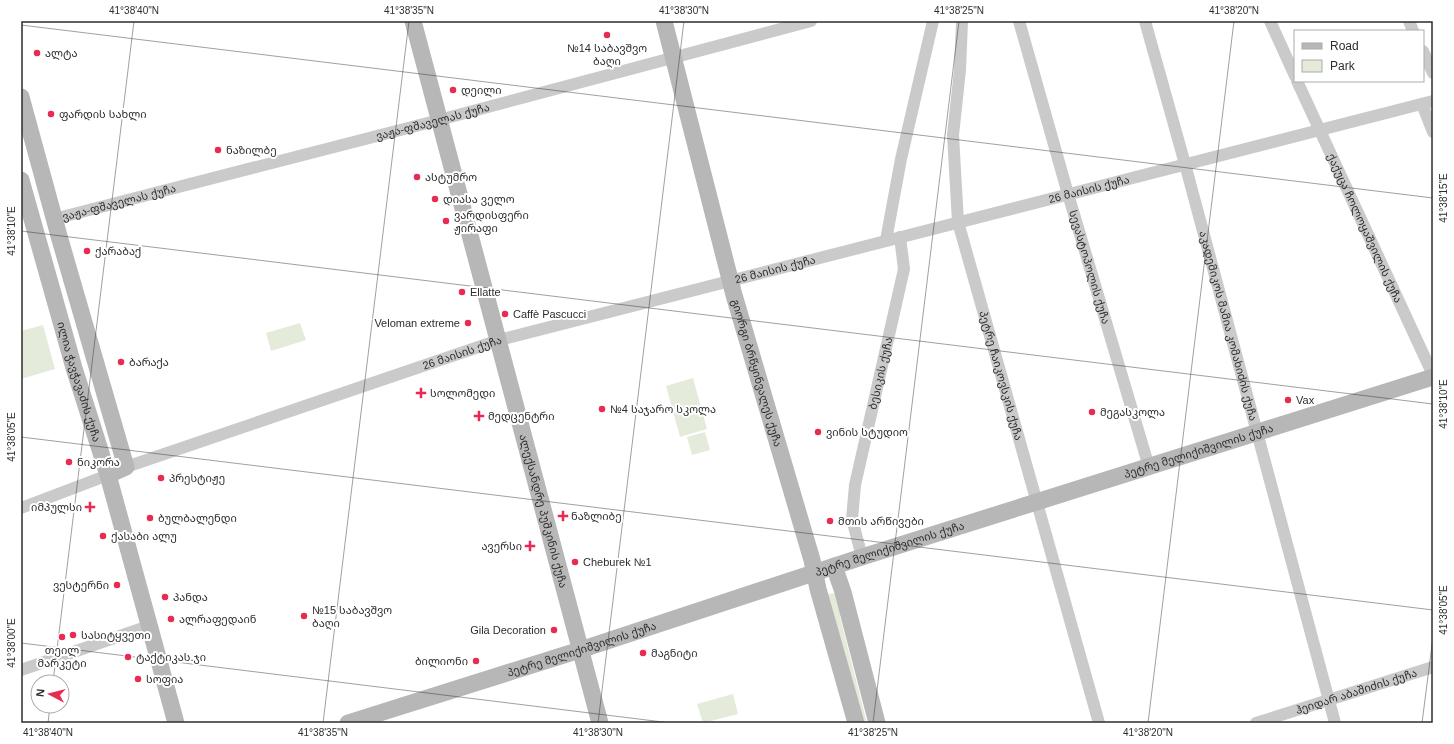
<svg xmlns="http://www.w3.org/2000/svg" width="1454" height="744" viewBox="0 0 1454 744" font-family="Helvetica,'Noto Sans Georgian',sans-serif">
  <style>
    .green { fill: #e5ebda }
    .lines { fill: none; stroke-linecap: round; stroke-linejoin: round }
    .street { stroke: #cacaca; stroke-width: 12 }
    .secondary { stroke: #b7b7b7; stroke-width: 17 }
    .ticks { fill: none; stroke: #2d2d2d; stroke-width: 1; stroke-opacity: 0.45 }
    .poi-dot { fill: #e72b51; stroke: #fff; stroke-width: 1.5 }
    .labels { text-anchor: middle; stroke-width: 4; stroke-linejoin: round; paint-order: stroke }
    .poi-label { font-size: 11px; fill: #2d2d2d; stroke: #fff; text-anchor: start }
    .street-label { font-size: 11px; fill: #2d2d2d; stroke: #fff }
    .neatline { fill: none; stroke: #2d2d2d; stroke-width: 1.5 }
    .ticks-label { font-size: 10px; text-anchor: middle; fill: #2d2d2d }
  </style>
  <rect width="100%" height="100%" fill="#fff"/>
  <path class="green" d="M 300,323 L 306,340 L 271,351 L 266,333 Z
    M 43,325 L 55,369 L 21,379 L 21,331 Z
    M 693,378 L 707,429 L 680,437 L 666,386 Z
    M 705,432 L 710,450 L 692,455 L 687,437 Z
    M 834,593 L 837,595 L 841,611 L 840,617 L 867,723 L 860,723 L 828,594 Z
    M 733,694 L 738,714 L 703,723 L 697,704 Z"/>
  <g class="lines">
    <g class="street">
      <path id="s1" d="M 962,21 L 960,70 L 953,135 L 958,222 L 1099,723"/>
      <path id="s2" d="M 1019,21 L 1068,194 L 1149,467"/>
      <path id="s3" d="M 1145,21 L 1185,164 L 1335,723"/>
      <path d="M 1270,21 L 1295,76"/>
      <path d="M 1409,21 L 1413,31"/>
      <path d="M 1423,51 L 1433,73"/>
      <path id="s4" d="M 1297,81 L 1433,375"/>
      <path d="M 1422,104 L 1433,132"/>
      <path id="s5" d="M 54,219 L 439,120 L 811,21"/>
      <path d="M 886,240 L 901,159 L 933,21"/>
      <path id="s6" d="M 126,467 L 499,340 L 1433,101"/>
      <path d="M 21,508 L 108,475"/>
      <path id="s7" d="M 862,557 L 852,519 L 855,485 L 904,269 L 900,237"/>
      <path d="M 21,670 L 149,626"/>
      <path id="s8" d="M 1256,723 L 1433,667"/>
    </g>
    <g class="secondary">
      <path id="s9" d="M 413,21 L 600,723"/>
      <path id="s10" d="M 664,21 L 734,295 L 812,560 L 818,589 L 856,723"/>
      <path d="M 21,97 L 59,236 L 126,467 L 108,475"/>
      <path id="s11" d="M 21,180 L 74,368 L 108,475 L 176,723"/>
      <path d="M 834,566 L 843,592 L 877,723"/>
      <path id="s12" d="M 348,723 L 580,650 L 862,557 L 1433,377"/>
    </g>
  </g>
  <path class="ticks" d="M 21,25 L 1433,198M 21,231 L 1433,404M 21,437 L 1433,610M 21,643 L 671,723M 53,682 L 134,21M 48,723 L 50,706M 323,723 L 409,21M 598,723 L 684,21M 873,723 L 959,21M 1148,723 L 1234,21M 1422,723 L 1433,637"/>
  <g class="poi-dot">
    <circle cx="607" cy="35" r="4"/>
    <circle cx="37" cy="53" r="4"/>
    <circle cx="453" cy="90" r="4"/>
    <circle cx="51" cy="114" r="4"/>
    <circle cx="218" cy="150" r="4"/>
    <circle cx="417" cy="177" r="4"/>
    <circle cx="435" cy="199" r="4"/>
    <circle cx="446" cy="221" r="4"/>
    <circle cx="87" cy="251" r="4"/>
    <circle cx="462" cy="292" r="4"/>
    <circle cx="505" cy="314" r="4"/>
    <circle cx="468" cy="323" r="4"/>
    <circle cx="121" cy="362" r="4"/>
    <path d="M419 387h4v4h4v4h-4v4h-4v-4h-4v-4h4z"/>
    <circle cx="1288" cy="400" r="4"/>
    <circle cx="602" cy="409" r="4"/>
    <circle cx="1092" cy="412" r="4"/>
    <path d="M477 410h4v4h4v4h-4v4h-4v-4h-4v-4h4z"/>
    <circle cx="818" cy="432" r="4"/>
    <circle cx="69" cy="462" r="4"/>
    <circle cx="161" cy="478" r="4"/>
    <path d="M88 501h4v4h4v4h-4v4h-4v-4h-4v-4h4z"/>
    <path d="M561 510h4v4h4v4h-4v4h-4v-4h-4v-4h4z"/>
    <circle cx="150" cy="518" r="4"/>
    <circle cx="830" cy="521" r="4"/>
    <circle cx="103" cy="536" r="4"/>
    <path d="M528 540h4v4h4v4h-4v4h-4v-4h-4v-4h4z"/>
    <circle cx="575" cy="562" r="4"/>
    <circle cx="117" cy="585" r="4"/>
    <circle cx="165" cy="597" r="4"/>
    <circle cx="304" cy="616" r="4"/>
    <circle cx="171" cy="619" r="4"/>
    <circle cx="554" cy="630" r="4"/>
    <circle cx="73" cy="635" r="4"/>
    <circle cx="62" cy="637" r="4"/>
    <circle cx="643" cy="653" r="4"/>
    <circle cx="128" cy="657" r="4"/>
    <circle cx="476" cy="661" r="4"/>
    <circle cx="138" cy="679" r="4"/>
  </g>
  <g class="labels">
    <g class="poi-label">
      <text x="607" y="52" text-anchor="middle">№14 საბავშვო<tspan x="607" dy="13">ბაღი</tspan></text>
      <text x="45" y="57">ალტა</text>
      <text x="461" y="94">დეილი</text>
      <text x="59" y="118">ფარდის სახლი</text>
      <text x="226" y="154">ნაზილბე</text>
      <text x="425" y="181">ასტუმრო</text>
      <text x="443" y="203">დიასა ველო</text>
      <text x="454" y="219">ვარდისფერი<tspan x="454" dy="13">ჟირაფი</tspan></text>
      <text x="95" y="255">ქარაბაქ</text>
      <text x="470" y="296">Ellatte</text>
      <text x="513" y="318">Caffè Pascucci</text>
      <text x="460" y="327" text-anchor="end">Veloman extreme</text>
      <text x="129" y="366">ბარაქა</text>
      <text x="430" y="397">სოლომედი</text>
      <text x="1296" y="404">Vax</text>
      <text x="610" y="413">№4 საჯარო სკოლა</text>
      <text x="1100" y="416">მეგასკოლა</text>
      <text x="488" y="420">მედცენტრი</text>
      <text x="826" y="436">ვინის სტუდიო</text>
      <text x="77" y="466">ნიკორა</text>
      <text x="169" y="482">პრესტიჟე</text>
      <text x="82" y="511" text-anchor="end">იმპულსი</text>
      <text x="571" y="520">ნაზლიბე</text>
      <text x="158" y="522">ბულბალენდი</text>
      <text x="838" y="525">მთის არწივები</text>
      <text x="111" y="540">ქასაბი ალუ</text>
      <text x="522" y="550" text-anchor="end">ავერსი</text>
      <text x="583" y="566">Cheburek №1</text>
      <text x="109" y="589" text-anchor="end">ვესტერნი</text>
      <text x="173" y="601">პანდა</text>
      <text x="312" y="614">№15 საბავშვო<tspan x="312" dy="13">ბაღი</tspan></text>
      <text x="179" y="623">ალრაფედაინ</text>
      <text x="546" y="634" text-anchor="end">Gila Decoration</text>
      <text x="81" y="639">სასიტყვეთი</text>
      <text x="62" y="654" text-anchor="middle">თეილ<tspan x="62" dy="13">მარკეტი</tspan></text>
      <text x="651" y="657">მაგნიტი</text>
      <text x="136" y="661">ტაქტიკას.ჯი</text>
      <text x="468" y="665" text-anchor="end">ბილიონი</text>
      <text x="146" y="683">სოფია</text>
    </g>
    <g class="street-label">
      <text dy="4" stroke="none"><textPath href="#s5" startOffset="391">ვაჟა-ფშაველას ქუჩა</textPath></text>
      <text dy="4" stroke="none"><textPath href="#s6" startOffset="1003">26 მაისის ქუჩა</textPath></text>
      <text dy="4" stroke="none"><textPath href="#s5" startOffset="67">ვაჟა-ფშაველას ქუჩა</textPath></text>
      <text dy="4" stroke="none"><textPath href="#s4" startOffset="162">ქაქუცა ჩოლოყაშვილის ქუჩა</textPath></text>
      <text dy="4" stroke="none"><textPath href="#s2" startOffset="256">სევასტოპოლის ქუჩა</textPath></text>
      <text dy="4" stroke="none"><textPath href="#s6" startOffset="679">26 მაისის ქუჩა</textPath></text>
      <text dy="4" stroke="none"><textPath href="#s3" startOffset="316">აკადემიკოს მამია კომახიძის ქუჩა</textPath></text>
      <text dy="4" stroke="none"><textPath href="#s6" startOffset="355">26 მაისის ქუჩა</textPath></text>
      <text dy="4" stroke="none"><textPath href="#s10" startOffset="364">გიორგი ბრწყინვალეს ქუჩა</textPath></text>
      <text dy="4" stroke="none"><textPath href="#s7" startOffset="188">ბესიკის ქუჩა</textPath></text>
      <text dy="4" stroke="none"><textPath href="#s1" startOffset="361">პეტრე ჩაიკოვსკის ქუჩა</textPath></text>
      <text dy="4" stroke="none"><textPath href="#s11" startOffset="210">ილია ჭავჭავაძის ქუჩა</textPath></text>
      <text dy="4" stroke="none"><textPath href="#s12" startOffset="893">პეტრე მელიქიშვილის ქუჩა</textPath></text>
      <text dy="4" stroke="none"><textPath href="#s9" startOffset="507">ალექსანდრე პუშკინის ქუჩა</textPath></text>
      <text dy="4" stroke="none"><textPath href="#s12" startOffset="569">პეტრე მელიქიშვილის ქუჩა</textPath></text>
      <text dy="4" stroke="none"><textPath href="#s12" startOffset="245">პეტრე მელიქიშვილის ქუჩა</textPath></text>
      <text dy="4" stroke="none"><textPath href="#s8" startOffset="105">ჰეიდარ აბაშიძის ქუჩა</textPath></text>
    </g>
  </g>
  <rect width="1454" height="744" fill="none" stroke="#ffffff" stroke-width="44"/>
  <rect x="1294" y="30" width="130" height="52" fill="#ffffff" stroke="#ababab"/>
  <rect x="1302" y="43" width="20" height="6" fill="#b7b7b7" stroke="#ababab"/>
  <text x="1330" y="50" font-size="12" fill="#2d2d2d">Road</text>
  <rect x="1302" y="60" width="20" height="12" fill="#e5ebda" stroke="#ababab"/>
  <text x="1330" y="70" font-size="12" fill="#2d2d2d">Park</text>
  <g transform="translate(50 694) rotate(277)"><circle r="19" fill="#ffffff" stroke="#ababab"/>
  <path d="M0-3L7 15L0 10L-7 15Z" fill="#e72b51"/>
  <text y="-6" font-size="11" font-weight="bold" text-anchor="middle" fill="#2d2d2d">N</text>
  </g>
  <rect x="22" y="22" width="1410" height="700" class="neatline"/>
  <g class="ticks-label">
    <text x="134" y="14">41°38'40"N</text>
    <text x="409" y="14">41°38'35"N</text>
    <text x="684" y="14">41°38'30"N</text>
    <text x="959" y="14">41°38'25"N</text>
    <text x="1234" y="14">41°38'20"N</text>
    <text transform="translate(1443 198) rotate(-90)" y="4">41°38'15"E</text>
    <text transform="translate(11 231) rotate(-90)" y="4">41°38'10"E</text>
    <text transform="translate(1443 404) rotate(-90)" y="4">41°38'10"E</text>
    <text transform="translate(11 437) rotate(-90)" y="4">41°38'05"E</text>
    <text transform="translate(1443 610) rotate(-90)" y="4">41°38'05"E</text>
    <text transform="translate(11 643) rotate(-90)" y="4">41°38'00"E</text>
    <text x="48" y="736">41°38'40"N</text>
    <text x="323" y="736">41°38'35"N</text>
    <text x="598" y="736">41°38'30"N</text>
    <text x="873" y="736">41°38'25"N</text>
    <text x="1148" y="736">41°38'20"N</text>
  </g>
</svg>
